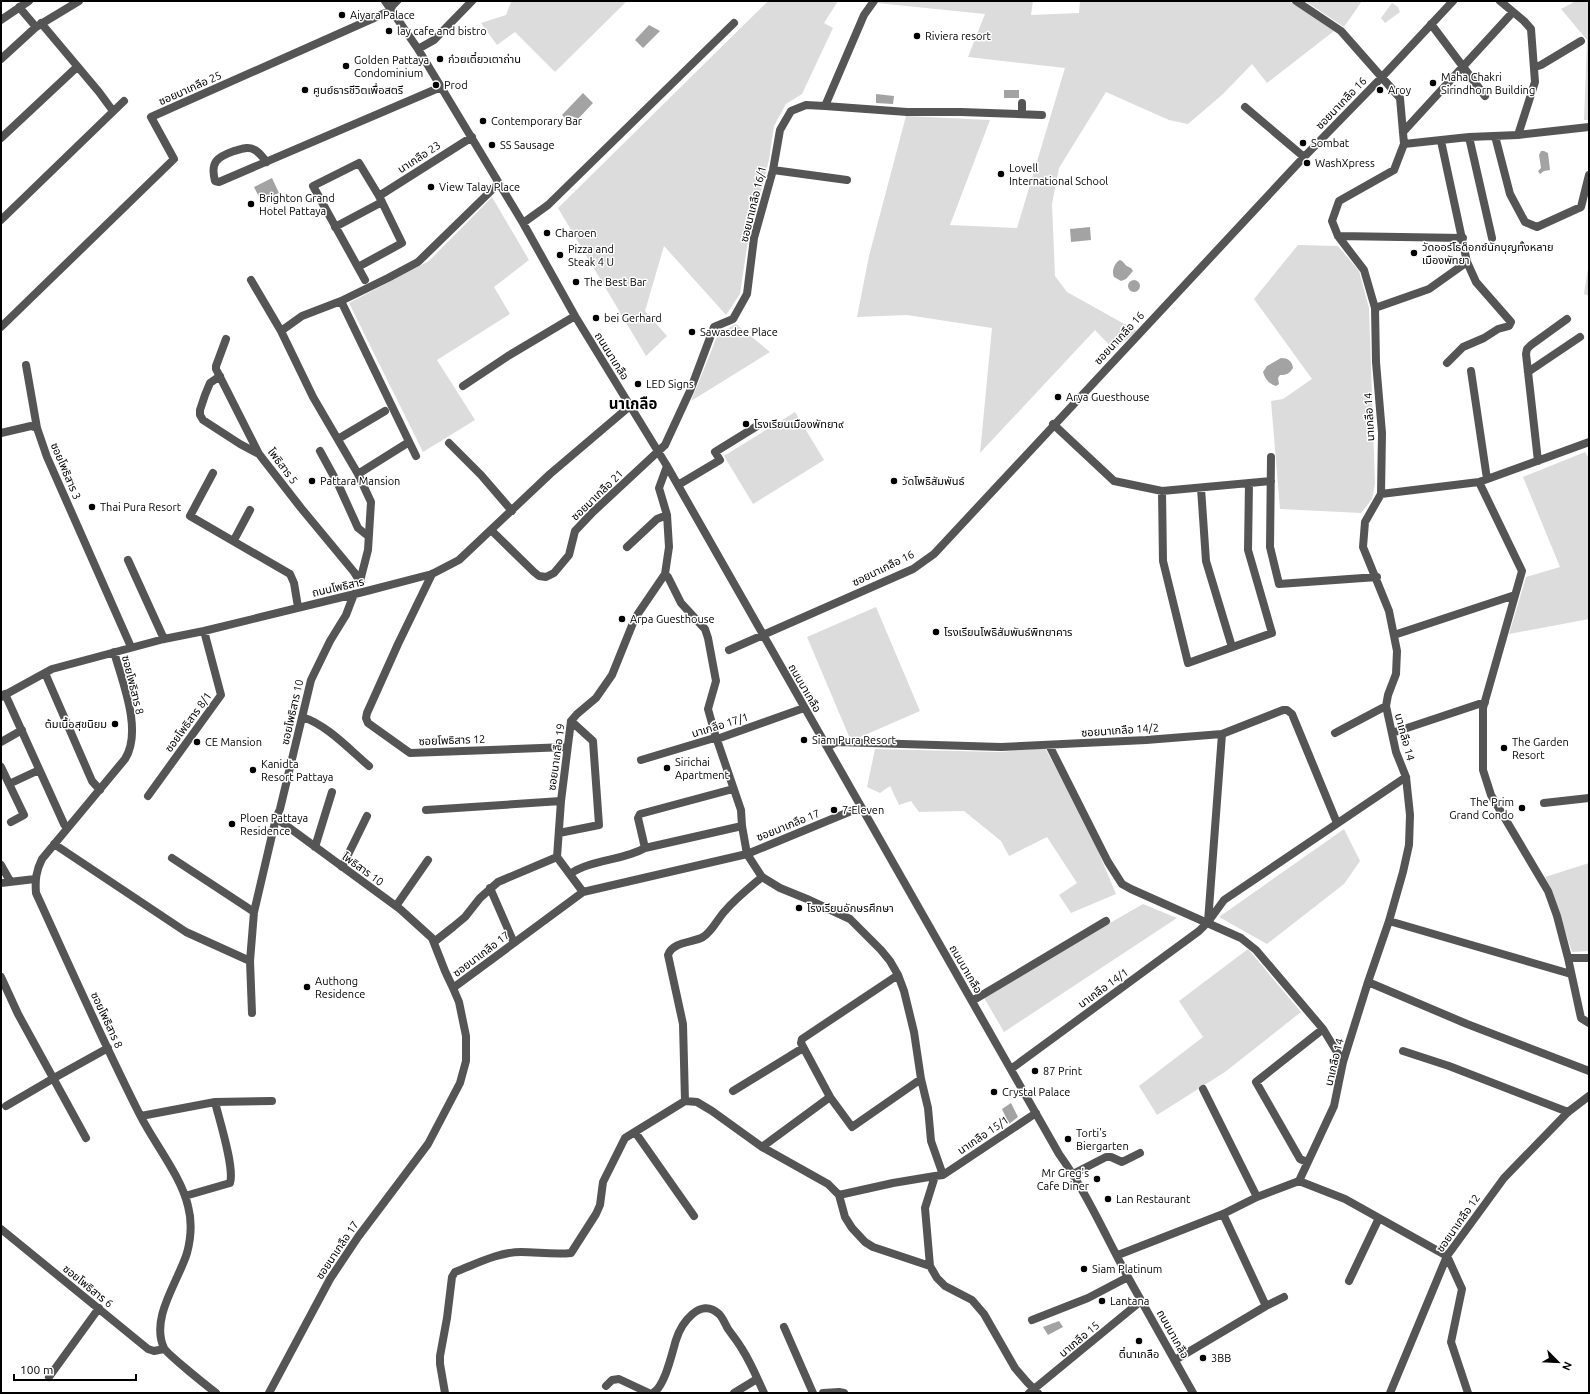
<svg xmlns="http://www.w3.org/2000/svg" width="1590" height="1394" viewBox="0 0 1590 1394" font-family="Ubuntu,'Noto Sans Thai',sans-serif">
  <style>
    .green { fill: #dcdcdc }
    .water { fill: #a3a3a3 }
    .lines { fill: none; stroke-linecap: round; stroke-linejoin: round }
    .minor { stroke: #555; stroke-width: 8 }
    .poi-dot { fill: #000; stroke: #fff; stroke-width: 1.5 }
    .labels { text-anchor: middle; stroke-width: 3; stroke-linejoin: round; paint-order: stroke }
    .poi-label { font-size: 11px; fill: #000; stroke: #fff; text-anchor: start }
    .street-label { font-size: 11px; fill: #000; stroke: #fff }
    .district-label { font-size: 15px; font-weight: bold; fill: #000; stroke: #fff }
  </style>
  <rect width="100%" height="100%" fill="#fff"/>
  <path class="green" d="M 509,1 L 627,1 L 555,72 L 515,32 L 497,45 L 481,23 L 506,15 L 511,2 Z
    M 768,1 L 838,1 L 824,23 L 833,28 L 802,94 L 786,104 L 774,126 L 769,160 L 748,240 L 740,294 L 726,315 L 664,246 L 645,311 L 667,336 L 646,356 L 558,208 Z
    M 880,1 L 1033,1 L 1031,15 L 1079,13 L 1080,1 L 1289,1 L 1334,31 L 1267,83 L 1252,64 L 1223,94 L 1188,124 L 1169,120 L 1106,92 L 1059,168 L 1052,204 L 1055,276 L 1067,292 L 1137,331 L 1114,350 L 1095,330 L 980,453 L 992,328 L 907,315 L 857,317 L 869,256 L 906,116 L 990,120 L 950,225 L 1017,228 L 1065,68 L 968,57 L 985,14 L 877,3 Z
    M 1305,1 L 1362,1 L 1344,27 Z
    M 1576,1 L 1589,1 L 1589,120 L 1584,120 L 1587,40 L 1561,9 Z
    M 1392,3 L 1398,7 L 1400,12 L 1385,23 L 1381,18 Z
    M 492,197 L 529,260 L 494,287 L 510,314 L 437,360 L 475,420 L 423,452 L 349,303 L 429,261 Z
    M 1298,245 L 1338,246 L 1359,271 L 1369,308 L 1375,484 L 1372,499 L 1361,513 L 1280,509 L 1271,401 L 1283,399 L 1312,379 L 1254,299 Z
    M 1589,262 L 1589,296 L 1584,294 Z
    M 736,324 L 770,352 L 691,401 L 718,334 Z
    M 795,412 L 824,460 L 753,504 L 724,456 Z
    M 1585,452 L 1589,458 L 1589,619 L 1509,634 L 1526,577 L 1560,567 L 1523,477 Z
    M 876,607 L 920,711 L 851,741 L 807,637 Z
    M 1045,748 L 1088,827 L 1116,894 L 1071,913 L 1059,895 L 1077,883 L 1047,837 L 1009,856 L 1001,841 L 964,811 L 919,812 L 911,801 L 899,805 L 890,786 L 880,793 L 867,787 L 875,749 L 1000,752 Z
    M 1344,829 L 1360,861 L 1344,884 L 1267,944 L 1219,917 Z
    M 1589,863 L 1589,951 L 1572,952 L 1551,888 L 1545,877 Z
    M 1143,904 L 1177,918 L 1004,1032 L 983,996 Z
    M 1248,949 L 1301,1012 L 1225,1072 L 1157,1115 L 1139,1086 L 1203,1037 L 1179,1001 Z"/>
  <path class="water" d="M 649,25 L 660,31 L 643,48 L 635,40 Z
    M 1004,90 L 1019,90 L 1019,98 L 1004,98 Z
    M 583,93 L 593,103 L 577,120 L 572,116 L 568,121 L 562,115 Z
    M 876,94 L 894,96 L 893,104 L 876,103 Z
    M 1541,151 L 1544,151 L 1548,153 L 1550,170 L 1544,171 L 1540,174 L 1538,171 L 1541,168 L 1539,155 Z
    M 272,178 L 279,193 L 261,201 L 254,187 Z
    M 1090,227 L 1091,240 L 1071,242 L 1070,229 Z
    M 1120,260 L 1122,261 C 1127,266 1124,265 1131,268 L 1133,271 L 1126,279 L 1121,281 L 1114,277 C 1111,271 1115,262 1120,260 Z
    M1128 286a6 6 0 1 1 12 0a6 6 0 1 1-12 0Z
    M 1281,358 C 1288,358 1292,361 1293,368 C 1289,374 1287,375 1280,375 L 1278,378 L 1279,384 L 1276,386 C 1269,384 1265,379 1263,372 L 1267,366 Z
    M 1011,1103 L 1018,1117 L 1009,1124 L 1002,1109 Z
    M 1059,1321 L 1063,1327 L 1048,1335 L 1043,1327 Z"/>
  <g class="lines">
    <path class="minor" d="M 385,1 L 418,49 L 441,87 L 523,223 L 575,316 L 667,466 L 1059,1154 C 1087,1193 1106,1237 1129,1279 C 1150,1317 1172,1355 1193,1393
      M 1500,1 L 1524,21 L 1531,29 L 1535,82 L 1518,135
      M 19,7 L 36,27
      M 390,8 L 397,1
      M 1,20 L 29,1
      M 41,23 L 99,92 L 113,111
      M 1431,24 L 1485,96
      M 418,49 L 434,40 L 472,1
      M 1,59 L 36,27 L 79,1
      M 1535,67 L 1541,65 L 1581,41
      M 825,106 L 907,112 L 961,112 L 1042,115
      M 1245,107 L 1304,157
      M 1022,114 L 1022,103
      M 1403,132 L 1513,12
      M 1495,136 L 1510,194 L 1525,222 L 1537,227 L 1581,207 L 1589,175
      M 1469,137 L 1492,238
      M 1,138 L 77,67
      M 1441,141 L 1467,262 L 1476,282 L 1511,322 L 1509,326 L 1498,329 L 1484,338 L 1463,347 L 1447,363
      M 1404,144 L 1469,137 L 1518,135 L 1589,127
      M 267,162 C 263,158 260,153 255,150 C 248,146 242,149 234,151 C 217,157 210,162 215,181 L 219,182 L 441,87
      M 773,170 L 847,180
      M 379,196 L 472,137
      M 1,220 L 124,101
      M 523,223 L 548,205 L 734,23
      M 335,227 L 382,202
      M 1338,236 L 1463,238
      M 358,267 L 402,243 L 379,196 L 359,163 L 313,186 L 365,280
      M 251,280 L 281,331 L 313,397 L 358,474 L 371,502 L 368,550 L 360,581
      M 1375,308 L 1429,289 L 1467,262
      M 1,327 L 174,159 L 151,117 L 392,10
      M 281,331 L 302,316 L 341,301
      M 226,339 L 216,366 L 216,369 L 259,454 L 301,508 L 354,572 L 361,583
      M 26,365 L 37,428 L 47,457 L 131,647
      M 1471,371 L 1487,479
      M 1528,372 L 1580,337
      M 220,376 L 210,383 L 205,395 L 200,410 L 200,415 L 203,420 L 240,444 L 259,454
      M 463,386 L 508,356 L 575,316
      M 1053,424 L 1114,481 L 1162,491 L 1271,481
      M 1,433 L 31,426 L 37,428
      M 338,439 L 385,411
      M 449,443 L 481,475 L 512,511
      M 320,451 L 338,484 L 358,528 L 368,536
      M 416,456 L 341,301 L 388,278 L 418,262 L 498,184
      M 1271,457 L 1270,547 L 1279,584 L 1377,577
      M 1538,461 L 1526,354 L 1527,349 L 1531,345 L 1567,319
      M 213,473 L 190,516 L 290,574 L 294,583 L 298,607
      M 358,474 L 409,442
      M 1479,482 L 1522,571 L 1483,708 L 1483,770 L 1491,795 L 1548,891 L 1557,916 L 1568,958 L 1589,958
      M 678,485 L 720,460 L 715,452 L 757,426
      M 1201,488 L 1206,561 L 1232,647
      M 1162,491 L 1163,561 L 1188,663 L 1272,633 L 1248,550 L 1249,483
      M 1381,494 L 1479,482 L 1589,442
      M 491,530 L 534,572 L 539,576 L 546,577 L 554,573 L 569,555 L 575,531 L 593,512 L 665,445 L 690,391 L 714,327 L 733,319 L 747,294 L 754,238 L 773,170 L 780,130 L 791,111 L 806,105 L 825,106 L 864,15 L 874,1
      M 234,540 L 250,510
      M 627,547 L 657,519 L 667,515
      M 128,560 L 164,639
      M 432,574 L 398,644 L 367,713 L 366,718 L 368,723 L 410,753 L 567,747
      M 665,574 L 668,577 L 681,603 L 705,629 L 708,638 L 716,681 L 708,709 L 715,734 L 741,810 L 742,826 L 747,854 L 762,877 L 780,888 L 807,899 L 850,919 L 881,950 L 890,961 L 898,975 L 904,991 L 914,1032 L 921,1079 L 928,1108 L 931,1141 L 943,1175
      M 1394,635 L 1515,595
      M 729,650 L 913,569 L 934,554 L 1304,157 L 1382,77 L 1453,1
      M 114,652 C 122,681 143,731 125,759 L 42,859 C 36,871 35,880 36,893 C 70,967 103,1042 140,1115 C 154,1143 181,1176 188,1206 C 192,1221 191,1238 187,1253 C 178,1282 150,1318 164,1348 C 167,1354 207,1386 216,1393
      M 45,673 L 92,781 L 100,790
      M 5,694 L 64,824 L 67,828
      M 1,697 L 52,669 L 164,639 L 204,631 L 363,592 L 432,574 L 459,560 L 550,474 L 630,406
      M 302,717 C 326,724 350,750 369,766
      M 1335,733 L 1386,706
      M 1392,733 L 1485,702
      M 1,742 L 22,730
      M 1049,745 L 1108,862 L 1122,884 L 1131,889 L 1241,938 L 1256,950 L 1323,1029 L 1343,1062
      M 827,747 L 837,742 L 1001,747 L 1146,740 L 1222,734 L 1283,710 L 1287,710 L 1292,714 L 1337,823
      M 641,760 L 711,739 L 717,739 L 804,708
      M 1,767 L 24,815 L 11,822
      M 9,784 L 39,770
      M 148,796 L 221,695 L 204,631
      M 1544,803 L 1589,798
      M 426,810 L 561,801
      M 276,818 L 400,909 L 432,938 L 445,971 L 453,988
      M 559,833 L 599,825 L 593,741 L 571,721
      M 54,844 L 186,932 L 250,961
      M 315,847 L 332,792
      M 645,848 L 638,818 L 640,814 L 733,789
      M 557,857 L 583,892
      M 172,858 L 254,912
      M 1,865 L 10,881
      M 342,867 L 367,816
      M 570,874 C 592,859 622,861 645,848 L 742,826
      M 1,883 L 35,879
      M 490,888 L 514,943
      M 396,906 L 428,860
      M 1389,921 L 1571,974
      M 1208,922 L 1222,734
      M 434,942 L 453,927 L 465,917 L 480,898 L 498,882 L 557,857 L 561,801 L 571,721 L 577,714 L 596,698 L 612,675 L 635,618 L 665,574 L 669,547 L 667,515 L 659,488 L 667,466
      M 1568,958 L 1581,1018 L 1589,1023
      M 898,975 L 802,1039 L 801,1043 L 830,1097 L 852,1127 L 921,1079
      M 1,977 L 18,1014 L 86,1138
      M 1368,982 L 1467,1024 L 1589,1071
      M 972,1001 L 1106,921
      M 252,1013 L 250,961 L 254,912 L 276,818 L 280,809 L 311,680 L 330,641 L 346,615 L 354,594
      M 1403,1051 L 1449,1066 L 1568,1112
      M 1011,1069 L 1199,931 L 1208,922 L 1224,900 L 1406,777
      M 1203,1089 L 1257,1197
      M 733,1091 L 803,1048
      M 685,1101 L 683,1024 L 668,955 C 673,941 693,943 703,937 C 712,932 718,918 725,911 C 736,898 749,888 762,877
      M 6,1106 L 54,1078 L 108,1048
      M 1036,1113 L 943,1175 L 935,1176 L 925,1208 L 930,1266 L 937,1278 L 945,1286 L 972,1300 L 984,1314 L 1015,1368 L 1027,1382 L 1038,1393
      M 141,1116 L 215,1102 L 272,1101
      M 635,1132 L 694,1216
      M 762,1147 L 830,1097
      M 1307,1162 L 1300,1159 L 1256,1082 L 1323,1029
      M 1073,1174 L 1106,1157 L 1111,1157 L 1122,1162 L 1140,1153
      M 1299,1181 L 1345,1199 L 1447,1256 L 1462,1289 L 1451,1342 L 1468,1393
      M 839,1195 L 893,1183 L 935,1176
      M 185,1196 L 230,1183 C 235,1168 219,1119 215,1102
      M 1223,1214 L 1266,1306
      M 1,1229 L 148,1349 L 154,1351 L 164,1349
      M 1118,1255 L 1223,1214 L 1257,1197 L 1299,1181 L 1334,1106 L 1343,1062 L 1368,982 L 1389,921 L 1403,872 L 1409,845 L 1410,815 L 1406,777 L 1396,752 L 1386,706 L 1388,695 L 1396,674 L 1397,651 L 1389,611 L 1363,547 L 1365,522 L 1381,494 L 1382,433 L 1376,362 L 1375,308 L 1364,270 L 1338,236 L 1332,221 L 1339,201 L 1394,170 L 1404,144 L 1400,98 L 1341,31 L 1296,1
      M 1349,1281 L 1379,1218
      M 1032,1320 L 1088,1298 L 1128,1277
      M 784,1327 L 813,1393
      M 1175,1360 L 1266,1306 L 1284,1297
      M 49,1377 L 99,1308
      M 606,1386 L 612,1380 L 619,1379 L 649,1393
      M 269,1393 L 330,1279 L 358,1237 L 428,1144 L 460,1083 L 466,1061 L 466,1036 L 459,1002 L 453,988 L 583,892 L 747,854 L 861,807
      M 445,1393 L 440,1364 L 440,1356 L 447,1318 L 452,1277 L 455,1272 C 476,1264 498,1252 521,1252 C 537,1252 554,1255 571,1253 L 596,1214 L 600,1205 L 603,1182 L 625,1138 L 685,1101 L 697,1102 L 712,1111 L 762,1147 L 828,1184 L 839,1195 L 845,1217 L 852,1228 L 865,1242 L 873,1247 L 930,1266
      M 653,1393 C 665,1386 672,1353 676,1340 C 681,1324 700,1296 719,1314 C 723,1318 725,1324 728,1329 C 733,1336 738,1342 742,1349 C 751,1363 757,1378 764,1393
      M 734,1393 L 757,1379
      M 823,1393 L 839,1392 L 844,1393
      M 1029,1393 L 1141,1301
      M 1390,1393 L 1447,1256 L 1504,1178 L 1568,1112 L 1589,1096"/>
  </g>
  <g class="poi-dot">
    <circle cx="342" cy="15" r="4"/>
    <circle cx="389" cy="31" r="4"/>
    <circle cx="917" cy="36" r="4"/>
    <circle cx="440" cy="59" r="4"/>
    <circle cx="346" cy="66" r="4"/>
    <circle cx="1433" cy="83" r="4"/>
    <circle cx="436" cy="85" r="4"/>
    <circle cx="305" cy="90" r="4"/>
    <circle cx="1380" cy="90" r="4"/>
    <circle cx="483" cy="121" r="4"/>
    <circle cx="1303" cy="143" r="4"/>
    <circle cx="492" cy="145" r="4"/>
    <circle cx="1307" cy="163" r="4"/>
    <circle cx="1001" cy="174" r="4"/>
    <circle cx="431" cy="187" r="4"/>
    <circle cx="251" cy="204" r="4"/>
    <circle cx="547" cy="233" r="4"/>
    <circle cx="1414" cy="253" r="4"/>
    <circle cx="560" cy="255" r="4"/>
    <circle cx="576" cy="282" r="4"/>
    <circle cx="596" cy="318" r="4"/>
    <circle cx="692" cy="332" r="4"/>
    <circle cx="638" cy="384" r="4"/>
    <circle cx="1058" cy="397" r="4"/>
    <circle cx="746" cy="424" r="4"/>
    <circle cx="312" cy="481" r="4"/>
    <circle cx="894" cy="481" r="4"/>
    <circle cx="92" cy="507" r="4"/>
    <circle cx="622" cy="619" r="4"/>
    <circle cx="936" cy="632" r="4"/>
    <circle cx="115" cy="724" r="4"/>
    <circle cx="804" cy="740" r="4"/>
    <circle cx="197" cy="742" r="4"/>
    <circle cx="1504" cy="748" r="4"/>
    <circle cx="667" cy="768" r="4"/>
    <circle cx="253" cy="770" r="4"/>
    <circle cx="1522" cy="808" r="4"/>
    <circle cx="834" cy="810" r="4"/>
    <circle cx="232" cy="824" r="4"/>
    <circle cx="799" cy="908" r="4"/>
    <circle cx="307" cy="987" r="4"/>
    <circle cx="1035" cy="1071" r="4"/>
    <circle cx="994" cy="1092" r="4"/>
    <circle cx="1068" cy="1139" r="4"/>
    <circle cx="1097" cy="1179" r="4"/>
    <circle cx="1108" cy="1199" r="4"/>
    <circle cx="1084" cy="1269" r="4"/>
    <circle cx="1102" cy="1301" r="4"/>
    <circle cx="1139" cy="1341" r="4"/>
    <circle cx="1203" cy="1358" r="4"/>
  </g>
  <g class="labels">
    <g class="poi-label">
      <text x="350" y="19">Aiyara Palace</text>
      <text x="397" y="35">lay cafe and bistro</text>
      <text x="925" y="40">Riviera resort</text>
      <text x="448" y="63">ก๋วยเตี๋ยวเตาถ่าน</text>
      <text x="354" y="64">Golden Pattaya<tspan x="354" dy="13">Condominium</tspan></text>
      <text x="1441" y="81">Maha Chakri<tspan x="1441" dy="13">Sirindhorn Building</tspan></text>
      <text x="444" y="89">Prod</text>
      <text x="313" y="94">ศูนย์ธารชีวิตเพื่อสตรี</text>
      <text x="1388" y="94">Aroy</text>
      <text x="491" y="125">Contemporary Bar</text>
      <text x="1311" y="147">Sombat</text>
      <text x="500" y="149">SS Sausage</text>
      <text x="1315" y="167">WashXpress</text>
      <text x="1009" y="172">Lovell<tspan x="1009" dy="13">International School</tspan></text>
      <text x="439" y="191">View Talay Place</text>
      <text x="259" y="202">Brighton Grand<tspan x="259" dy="13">Hotel Pattaya</tspan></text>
      <text x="555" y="237">Charoen</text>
      <text x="1422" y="251">วัดออร์โธด็อกซ์นักบุญทั้งหลาย<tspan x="1422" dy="13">เมืองพัทยา</tspan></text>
      <text x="568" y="253">Pizza and<tspan x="568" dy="13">Steak 4 U</tspan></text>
      <text x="584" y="286">The Best Bar</text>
      <text x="604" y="322">bei Gerhard</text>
      <text x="700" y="336">Sawasdee Place</text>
      <text x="646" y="388">LED Signs</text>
      <text x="1066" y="401">Arya Guesthouse</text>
      <text x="754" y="428">โรงเรียนเมืองพัทยา๙</text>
      <text x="320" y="485">Pattara Mansion</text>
      <text x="902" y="485">วัดโพธิสัมพันธ์</text>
      <text x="100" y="511">Thai Pura Resort</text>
      <text x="630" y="623">Arpa Guesthouse</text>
      <text x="944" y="636">โรงเรียนโพธิสัมพันธ์พิทยาคาร</text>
      <text x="107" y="728" text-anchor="end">ต้มเนื้อสุขนิยม</text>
      <text x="812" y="744">Siam Pura Resort</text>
      <text x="205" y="746">CE Mansion</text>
      <text x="1512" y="746">The Garden<tspan x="1512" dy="13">Resort</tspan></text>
      <text x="675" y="766">Sirichai<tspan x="675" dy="13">Apartment</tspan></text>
      <text x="261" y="768">Kanidta<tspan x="261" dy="13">Resort Pattaya</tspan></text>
      <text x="1514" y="806" text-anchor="end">The Prim<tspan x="1514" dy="13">Grand Condo</tspan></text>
      <text x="842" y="814">7-Eleven</text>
      <text x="240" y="822">Ploen Pattaya<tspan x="240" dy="13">Residence</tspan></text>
      <text x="807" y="912">โรงเรียนอักษรศึกษา</text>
      <text x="315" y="985">Authong<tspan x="315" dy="13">Residence</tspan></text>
      <text x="1043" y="1075">87 Print</text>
      <text x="1002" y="1096">Crystal Palace</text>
      <text x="1076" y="1137">Torti's<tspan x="1076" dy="13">Biergarten</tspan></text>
      <text x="1089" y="1177" text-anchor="end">Mr Greg's<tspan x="1089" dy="13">Cafe Diner</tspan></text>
      <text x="1116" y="1203">Lan Restaurant</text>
      <text x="1092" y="1273">Siam Platinum</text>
      <text x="1110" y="1305">Lantana</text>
      <text x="1139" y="1358" text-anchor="middle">ตี๋นาเกลือ</text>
      <text x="1211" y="1362">3BB</text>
    </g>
    <g class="street-label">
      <text transform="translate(190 88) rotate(-24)" y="4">ซอยนาเกลือ 25</text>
      <text transform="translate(1341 103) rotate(-46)" y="4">ซอยนาเกลือ 16</text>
      <text transform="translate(419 157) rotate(-33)" y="4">นาเกลือ 23</text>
      <text transform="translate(753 204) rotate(-76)" y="4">ซอยนาเกลือ 16/1</text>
      <text transform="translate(1119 338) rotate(-47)" y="4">ซอยนาเกลือ 16</text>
      <text transform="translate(612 356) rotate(58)" y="4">ถนนนาเกลือ</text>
      <text transform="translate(1369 417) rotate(-93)" y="4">นาเกลือ 14</text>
      <text transform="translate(283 466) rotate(53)" y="4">โพธิสาร 5</text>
      <text transform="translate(66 471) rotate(67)" y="4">ซอยโพธิสาร 3</text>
      <text transform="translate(597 495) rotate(-44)" y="4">ซอยนาเกลือ 21</text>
      <text transform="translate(883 568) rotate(-26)" y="4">ซอยนาเกลือ 16</text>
      <text transform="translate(338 587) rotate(-13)" y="4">ถนนโพธิสาร</text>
      <text transform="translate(133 685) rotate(76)" y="4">ซอยโพธิสาร 8</text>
      <text transform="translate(805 688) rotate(60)" y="4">ถนนนาเกลือ</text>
      <text transform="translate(292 712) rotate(-77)" y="4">ซอยโพธิสาร 10</text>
      <text transform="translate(188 722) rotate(-54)" y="4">ซอยโพธิสาร 8/1</text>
      <text transform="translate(720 725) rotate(-17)" y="4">นาเกลือ 17/1</text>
      <text transform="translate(1120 730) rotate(-4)" y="4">ซอยนาเกลือ 14/2</text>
      <text transform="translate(1405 737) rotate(75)" y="4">นาเกลือ 14</text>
      <text transform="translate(452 740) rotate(-2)" y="4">ซอยโพธิสาร 12</text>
      <text transform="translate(556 757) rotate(-82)" y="4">ซอยนาเกลือ 19</text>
      <text transform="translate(788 825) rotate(-22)" y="4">ซอยนาเกลือ 17</text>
      <text transform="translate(363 869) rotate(36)" y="4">โพธิสาร 10</text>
      <text transform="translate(481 954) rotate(-37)" y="4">ซอยนาเกลือ 17</text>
      <text transform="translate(966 969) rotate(60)" y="4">ถนนนาเกลือ</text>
      <text transform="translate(1103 988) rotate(-36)" y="4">นาเกลือ 14/1</text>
      <text transform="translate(107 1020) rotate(65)" y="4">ซอยโพธิสาร 8</text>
      <text transform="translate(1334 1062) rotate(-76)" y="4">นาเกลือ 14</text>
      <text transform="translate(983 1135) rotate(-34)" y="4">นาเกลือ 15/1</text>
      <text transform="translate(1458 1223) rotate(-55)" y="4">ซอยนาเกลือ 12</text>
      <text transform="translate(337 1250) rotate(-56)" y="4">ซอยนาเกลือ 17</text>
      <text transform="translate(88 1286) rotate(39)" y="4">ซอยโพธิสาร 6</text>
      <text transform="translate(1173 1334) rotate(61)" y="4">ถนนนาเกลือ</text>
      <text transform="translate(1079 1339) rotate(-40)" y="4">นาเกลือ 15</text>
    </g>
    <g class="district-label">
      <text x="633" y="409">นาเกลือ</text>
    </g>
  </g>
  <rect width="1590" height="1394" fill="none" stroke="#000000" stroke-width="4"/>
  <g transform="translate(1558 1362) rotate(114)" stroke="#ffffff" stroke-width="3" paint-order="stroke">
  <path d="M0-3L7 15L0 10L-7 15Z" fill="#000000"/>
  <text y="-6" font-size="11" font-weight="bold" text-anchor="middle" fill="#000000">N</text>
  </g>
  <path d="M14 1374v6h122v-6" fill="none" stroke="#000000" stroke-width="2"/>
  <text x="20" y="1374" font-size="12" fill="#000000" stroke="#ffffff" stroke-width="3" paint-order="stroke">100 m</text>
</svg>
